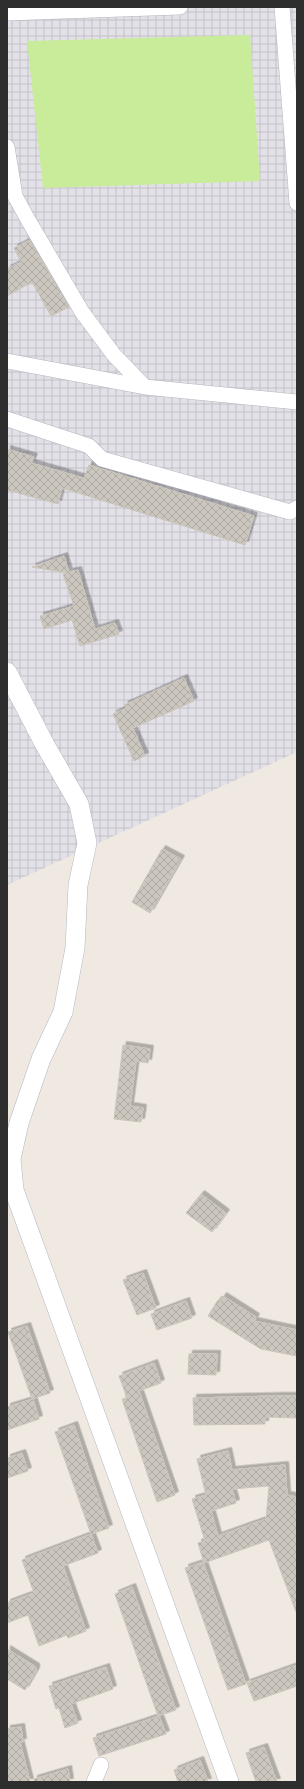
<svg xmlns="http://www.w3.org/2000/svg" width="304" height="1789" viewBox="0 0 304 1789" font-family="Helvetica,sans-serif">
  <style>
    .industrial { fill: url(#industrial-grid) }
    .pitch { fill: #c9ec9a }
    .building { fill: url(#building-cross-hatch); stroke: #cbc5ba; fill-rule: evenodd; filter: url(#shadow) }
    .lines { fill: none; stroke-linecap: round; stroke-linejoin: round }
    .minor-casing { stroke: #b4b7c1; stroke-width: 16 }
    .tertiary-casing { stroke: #b4b7c1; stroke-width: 20 }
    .minor { stroke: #fff; stroke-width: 15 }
    .tertiary { stroke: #fff; stroke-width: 19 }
  </style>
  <defs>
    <pattern id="industrial-grid" width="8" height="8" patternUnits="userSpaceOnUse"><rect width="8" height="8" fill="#e3e1e8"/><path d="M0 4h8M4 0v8" fill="none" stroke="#c3c1c7"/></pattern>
    <pattern id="building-cross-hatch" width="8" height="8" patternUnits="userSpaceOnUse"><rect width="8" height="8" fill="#cbc7bf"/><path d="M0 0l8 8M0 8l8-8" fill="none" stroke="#afaba4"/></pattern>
    <filter id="shadow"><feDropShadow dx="3.5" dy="-3.5" stdDeviation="0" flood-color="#0004"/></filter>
  </defs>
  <rect width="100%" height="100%" fill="#efe9e1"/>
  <path class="industrial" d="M 7,7 L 297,7 L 297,752 L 7,885 Z"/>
  <path class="pitch" d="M 250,35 L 260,181 L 43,188 L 27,41 Z"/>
  <path class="building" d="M 30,240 L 69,307 L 51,316 L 32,282 L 7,296 L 7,269 L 21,262 L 14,248 Z
    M 7,449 L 34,457 L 31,463 L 84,478 L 89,465 L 254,516 L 245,545 L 62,488 L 58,504 L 7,490 Z
    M 64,556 L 69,572 L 78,570 L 95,629 L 115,623 L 119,634 L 80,646 L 72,620 L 44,629 L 40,616 L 74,606 L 63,574 L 68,573 L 32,567 Z
    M 184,678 L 194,701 L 133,728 L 145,756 L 134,761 L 113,714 L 126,708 L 124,705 Z
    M 162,849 L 181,859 L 150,913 L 132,902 Z
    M 123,1045 L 150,1049 L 148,1063 L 136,1061 L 130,1106 L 143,1108 L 141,1122 L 114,1119 Z
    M 201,1194 L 226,1213 L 212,1232 L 186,1213 Z
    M 143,1273 L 156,1308 L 137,1315 L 123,1280 Z
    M 223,1296 L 256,1317 L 254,1321 L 297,1330 L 297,1356 L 261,1349 L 208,1316 L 218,1300 L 220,1301 Z
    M 186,1301 L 192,1318 L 157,1330 L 151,1314 Z
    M 27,1326 L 50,1393 L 32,1399 L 8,1332 Z
    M 189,1354 L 217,1354 L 216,1375 L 188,1374 Z
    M 154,1363 L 161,1383 L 139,1391 L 175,1495 L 157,1502 L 122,1399 L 127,1398 L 119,1376 Z
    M 278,1396 L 297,1396 L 297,1418 L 265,1417 L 265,1424 L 194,1425 L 193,1398 Z
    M 33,1399 L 39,1419 L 7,1430 L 7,1407 Z
    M 74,1425 L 109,1528 L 91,1534 L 55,1432 Z
    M 228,1451 L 232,1470 L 285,1465 L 287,1495 L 297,1497 L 297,1612 L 296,1612 L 269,1540 L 204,1563 L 198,1543 L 205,1541 L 192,1499 L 206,1495 L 197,1459 ZM 269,1486 L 266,1519 L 218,1536 L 211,1511 L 236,1503 L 232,1489 Z
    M 22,1453 L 28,1471 L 7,1478 L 7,1458 Z
    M 91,1534 L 98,1553 L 63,1566 L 86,1631 L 68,1638 L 67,1635 L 39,1646 L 28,1615 L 7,1623 L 7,1603 L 34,1593 L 22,1560 Z
    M 203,1562 L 246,1684 L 228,1690 L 185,1568 Z
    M 132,1587 L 176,1710 L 158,1716 L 115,1594 Z
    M 7,1649 L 36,1667 L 36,1671 L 25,1690 L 7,1679 Z
    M 297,1665 L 297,1686 L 254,1701 L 247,1683 Z
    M 106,1667 L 113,1689 L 71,1704 L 78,1723 L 65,1728 L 59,1708 L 56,1709 L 49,1686 Z
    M 159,1716 L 166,1734 L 99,1756 L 93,1738 Z
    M 21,1727 L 23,1742 L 20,1742 L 30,1782 L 7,1782 L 7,1729 Z
    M 264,1747 L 277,1782 L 256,1782 L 246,1753 Z
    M 200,1760 L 208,1782 L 178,1782 L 174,1770 Z
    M 68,1769 L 70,1782 L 34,1782 L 34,1779 Z"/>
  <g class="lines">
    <g class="minor-casing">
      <path id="minor" d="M 282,7 L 297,203
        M 7,13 L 180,7
        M 7,147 L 15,196 L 27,218 L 82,312 L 114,355 L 145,387
        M 7,361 L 145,387 L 297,402
        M 7,419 L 89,446 L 102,459 L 290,512 L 297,508
        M 94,1782 L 101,1765"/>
    </g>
    <g class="tertiary-casing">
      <path id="tertiary" d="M 7,672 L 45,745 L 79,804 L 87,843 L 78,885 L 75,948 L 63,1012 L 41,1059 L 19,1123 L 11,1159 L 14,1190 L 229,1782"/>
    </g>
    <use href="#minor" class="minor"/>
    <use href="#tertiary" class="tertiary"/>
  </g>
  <rect width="304" height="1789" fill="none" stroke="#2e2e2e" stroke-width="16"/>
</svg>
